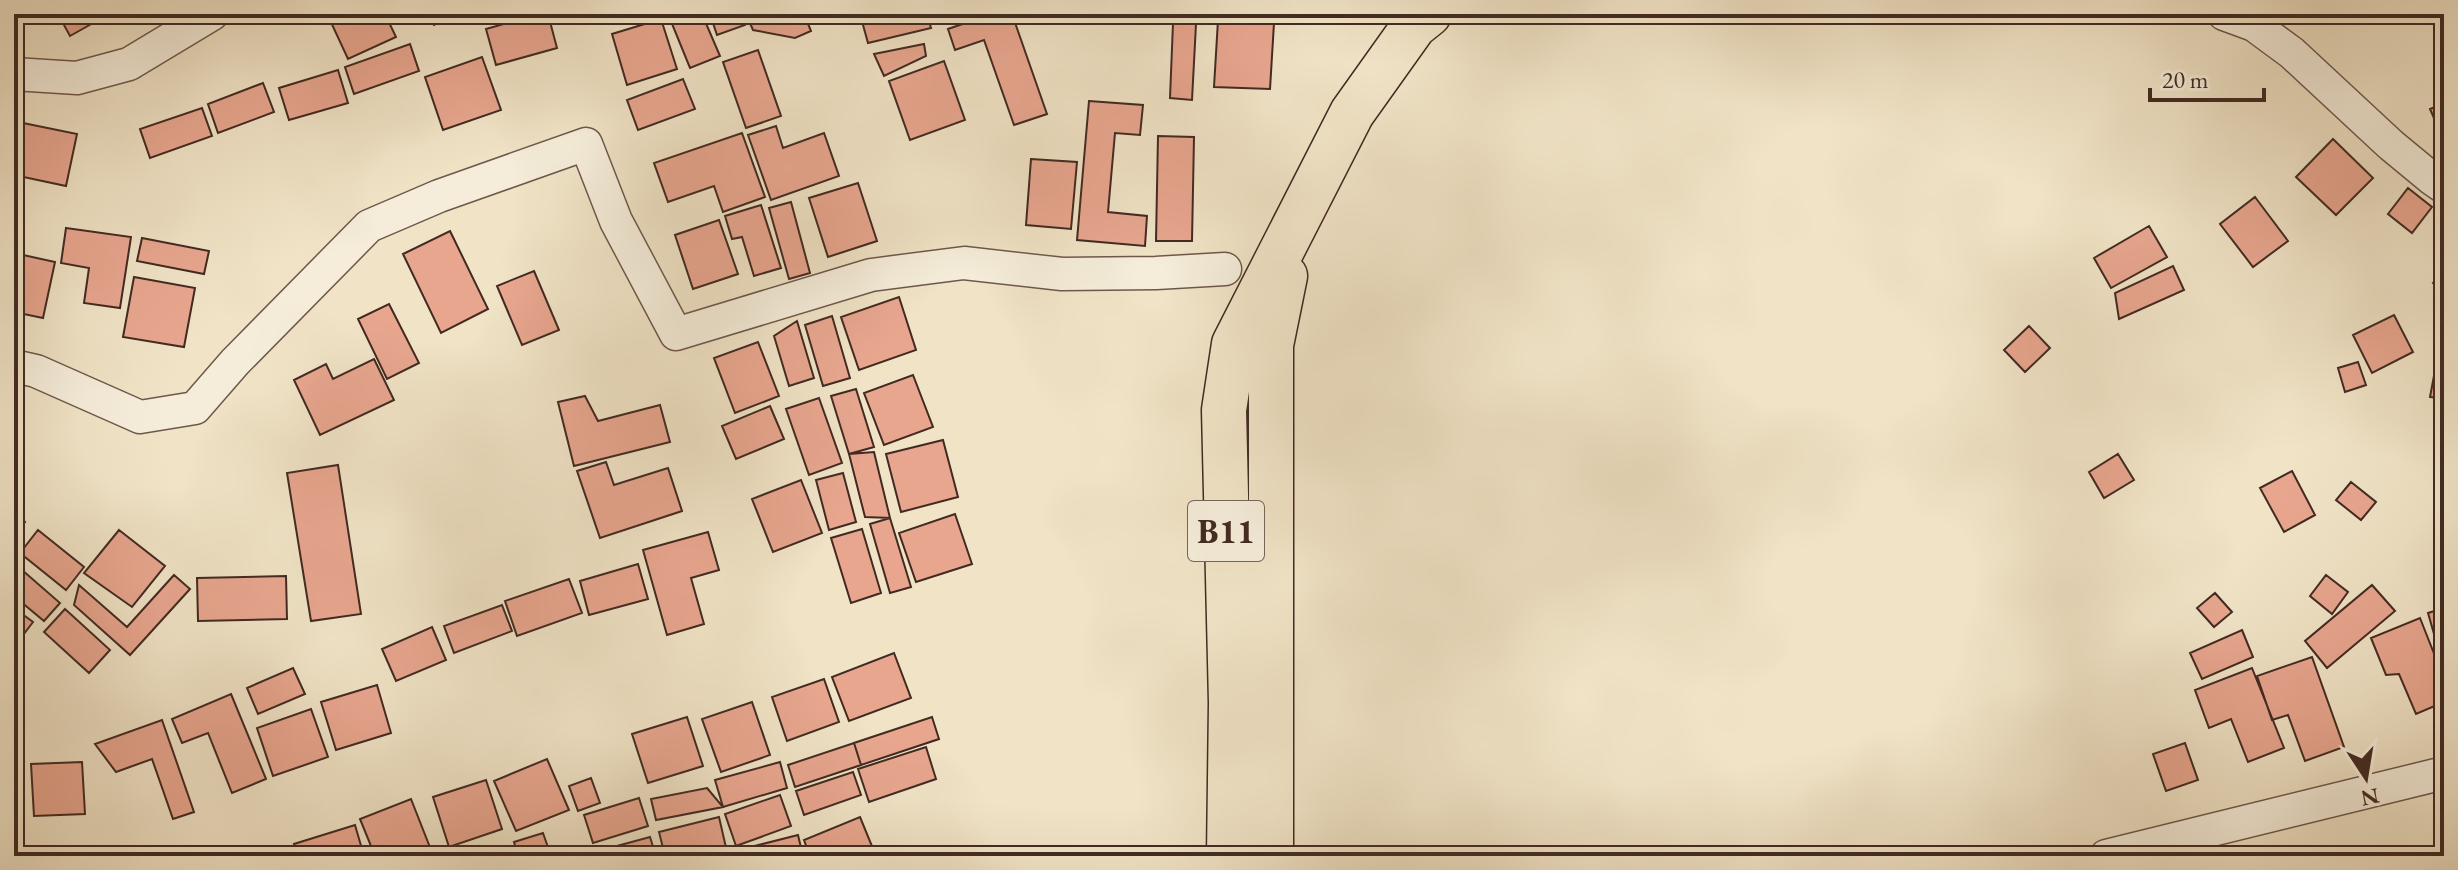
<svg xmlns="http://www.w3.org/2000/svg" width="2458" height="870" viewBox="0 0 2458 870" font-family="'EB Garamond',serif">
  <style>
    .building { fill: #e8a68f; stroke: #422a22; stroke-width: 2 }
    .lines { fill: none; stroke-linecap: round; stroke-linejoin: round }
    .street-casing { stroke: #6e584b; stroke-width: 35 }
    .highway-casing { stroke: #422a22; stroke-width: 47 }
    .street { stroke: #f5edda; stroke-width: 32 }
    .highway { stroke: #f0e3c6; stroke-width: 44 }
    .labels { text-anchor: middle; stroke-width: 7; stroke-linejoin: round; paint-order: stroke }
    .shield { fill: #f5edda; stroke: #786459; stroke-width: 2 }
    .shield-label { font-size: 34px; font-weight: bold; fill: #422a22 }
  </style>
  <rect width="100%" height="100%" fill="#f0e3c6"/>
  <filter id="stains"><feTurbulence type="fractalNoise" baseFrequency=".0025" numOctaves="4"/><feColorMatrix values="0 0 0 0 .2 0 0 0 0 .09 0 0 0 0 .02 0 0 0 .5 -.17"/></filter>
  <radialGradient id="worn" r=".72"><stop offset=".6" stop-color="#630" stop-opacity="0"/><stop offset="1" stop-color="#630" stop-opacity=".3"/></radialGradient>
  <path class="building" d="M 58,14 L 109,14 L 70,36 Z
    M 338,14 L 385,14 L 396,37 L 348,59 L 329,18 Z
    M 428,14 L 457,14 L 434,25 Z
    M 540,14 L 548,14 L 557,48 L 496,65 L 486,29 Z
    M 668,14 L 702,14 L 720,56 L 690,68 Z
    M 710,14 L 741,14 L 745,25 L 717,35 Z
    M 746,14 L 804,14 L 811,31 L 795,38 L 753,30 Z
    M 860,14 L 927,14 L 931,28 L 868,43 Z
    M 992,14 L 1012,14 L 1047,114 L 1014,125 L 984,40 L 955,50 L 948,29 Z
    M 1256,14 L 1316,14 L 1315,22 Z
    M 661,19 L 677,69 L 627,85 L 612,34 Z
    M 1218,20 L 1274,23 L 1270,89 L 1214,87 Z
    M 1173,23 L 1196,24 L 1192,100 L 1170,98 Z
    M 410,44 L 419,71 L 354,94 L 345,67 Z
    M 924,44 L 926,56 L 884,76 L 874,54 Z
    M 758,50 L 781,116 L 746,128 L 723,62 Z
    M 482,57 L 501,110 L 443,130 L 425,77 Z
    M 944,61 L 965,120 L 910,140 L 889,81 Z
    M 338,70 L 348,103 L 289,120 L 279,88 Z
    M 683,79 L 695,109 L 638,130 L 627,100 Z
    M 263,83 L 274,112 L 218,133 L 208,104 Z
    M 1089,101 L 1143,105 L 1140,135 L 1115,133 L 1108,212 L 1147,216 L 1145,246 L 1077,240 Z
    M 2444,103 L 2444,141 L 2430,109 Z
    M 202,108 L 212,136 L 150,158 L 140,129 Z
    M 23,123 L 77,134 L 66,186 L 14,175 Z
    M 776,126 L 783,148 L 824,133 L 839,176 L 771,200 L 748,135 Z
    M 742,133 L 765,197 L 723,212 L 714,186 L 668,202 L 654,163 Z
    M 1158,136 L 1194,137 L 1192,241 L 1156,241 Z
    M 2333,139 L 2373,178 L 2336,215 L 2296,177 Z
    M 1031,159 L 1077,162 L 1071,229 L 1026,225 Z
    M 858,183 L 877,241 L 828,257 L 809,198 Z
    M 2408,188 L 2432,207 L 2412,233 L 2388,214 Z
    M 2255,197 L 2288,241 L 2253,267 L 2220,224 Z
    M 791,202 L 810,273 L 789,279 L 769,208 Z
    M 761,205 L 781,268 L 754,276 L 742,237 L 732,239 L 725,216 Z
    M 719,220 L 738,274 L 693,289 L 675,235 Z
    M 2149,226 L 2167,257 L 2111,288 L 2094,258 Z
    M 66,228 L 131,237 L 120,308 L 84,303 L 89,268 L 61,263 Z
    M 450,231 L 488,309 L 441,333 L 403,254 Z
    M 142,238 L 209,251 L 204,274 L 137,261 Z
    M 14,253 L 55,262 L 43,318 L 14,312 Z
    M 2173,266 L 2184,290 L 2119,319 L 2115,293 Z
    M 534,271 L 559,330 L 522,345 L 497,286 Z
    M 2444,274 L 2444,296 L 2433,283 Z
    M 134,277 L 195,288 L 184,347 L 123,337 Z
    M 899,297 L 916,350 L 859,370 L 841,317 Z
    M 389,304 L 419,363 L 387,379 L 358,319 Z
    M 2394,315 L 2413,352 L 2372,373 L 2353,335 Z
    M 832,316 L 850,378 L 823,386 L 805,325 Z
    M 797,321 L 814,378 L 789,386 L 774,336 Z
    M 2029,326 L 2050,348 L 2025,372 L 2004,350 Z
    M 758,342 L 779,396 L 735,413 L 714,358 Z
    M 374,359 L 394,400 L 320,435 L 294,380 L 326,364 L 333,379 Z
    M 2437,360 L 2444,361 L 2444,399 L 2430,397 Z
    M 2358,362 L 2366,385 L 2345,392 L 2338,368 Z
    M 913,375 L 933,427 L 884,445 L 864,393 Z
    M 856,389 L 874,447 L 849,454 L 831,396 Z
    M 585,396 L 598,421 L 660,405 L 670,442 L 574,466 L 558,402 Z
    M 819,398 L 842,463 L 809,475 L 786,409 Z
    M 770,406 L 784,439 L 736,459 L 722,426 Z
    M 943,440 L 958,497 L 901,512 L 886,454 Z
    M 874,452 L 890,518 L 865,517 L 849,454 Z
    M 2118,454 L 2134,480 L 2104,498 L 2089,472 Z
    M 606,462 L 614,485 L 668,468 L 682,511 L 600,538 L 577,471 Z
    M 338,465 L 361,614 L 311,621 L 287,473 Z
    M 2292,471 L 2315,515 L 2284,532 L 2260,488 Z
    M 843,473 L 856,522 L 829,530 L 816,480 Z
    M 801,480 L 822,533 L 773,552 L 752,499 Z
    M 2351,482 L 2376,502 L 2361,520 L 2336,500 Z
    M 14,514 L 25,522 L 14,537 Z
    M 955,514 L 972,564 L 916,582 L 899,533 Z
    M 890,518 L 911,587 L 890,593 L 870,524 Z
    M 862,529 L 881,593 L 851,603 L 831,538 Z
    M 38,530 L 84,567 L 66,590 L 20,553 Z
    M 119,530 L 165,566 L 132,607 L 84,573 Z
    M 708,532 L 719,570 L 691,578 L 704,624 L 667,635 L 643,550 Z
    M 14,563 L 60,603 L 44,621 L 14,596 Z
    M 638,564 L 648,599 L 589,615 L 580,581 Z
    M 174,575 L 190,589 L 130,655 L 74,605 L 79,585 L 127,627 Z
    M 2326,575 L 2348,592 L 2332,614 L 2310,596 Z
    M 286,576 L 287,619 L 198,621 L 197,578 Z
    M 569,579 L 582,613 L 517,636 L 505,601 Z
    M 2372,585 L 2395,611 L 2327,668 L 2305,641 Z
    M 2215,593 L 2232,612 L 2214,627 L 2197,608 Z
    M 502,605 L 512,631 L 454,653 L 444,626 Z
    M 14,608 L 33,622 L 14,647 Z
    M 2444,608 L 2444,661 L 2442,662 L 2428,613 Z
    M 65,609 L 110,650 L 89,673 L 44,632 Z
    M 2420,618 L 2444,679 L 2444,702 L 2416,714 L 2399,674 L 2386,675 L 2371,638 Z
    M 432,627 L 446,660 L 396,681 L 382,649 Z
    M 2242,630 L 2253,657 L 2202,679 L 2190,653 Z
    M 894,653 L 911,698 L 849,721 L 832,677 Z
    M 2312,657 L 2344,747 L 2305,761 L 2288,715 L 2272,720 L 2257,676 Z
    M 293,668 L 305,694 L 258,714 L 247,688 Z
    M 2252,668 L 2284,748 L 2248,762 L 2231,719 L 2209,728 L 2195,690 Z
    M 824,679 L 839,722 L 787,741 L 772,697 Z
    M 377,685 L 391,733 L 336,750 L 321,702 Z
    M 231,694 L 266,779 L 232,793 L 208,733 L 182,743 L 172,719 Z
    M 752,702 L 770,755 L 721,772 L 702,719 Z
    M 311,709 L 328,757 L 273,776 L 257,728 Z
    M 687,717 L 703,766 L 648,783 L 632,734 Z
    M 932,717 L 939,739 L 861,765 L 854,743 Z
    M 162,720 L 194,812 L 173,819 L 152,759 L 116,772 L 95,744 Z
    M 854,743 L 861,765 L 795,787 L 788,765 Z
    M 2185,743 L 2198,780 L 2166,791 L 2153,754 Z
    M 926,747 L 936,779 L 869,802 L 858,769 Z
    M 547,759 L 569,810 L 516,831 L 494,781 Z
    M 82,762 L 85,814 L 34,816 L 31,764 Z
    M 780,762 L 787,788 L 723,807 L 715,780 Z
    M 853,772 L 861,795 L 804,815 L 796,791 Z
    M 591,778 L 600,803 L 578,811 L 569,786 Z
    M 486,780 L 502,829 L 449,847 L 433,797 Z
    M 707,788 L 723,807 L 656,820 L 651,799 Z
    M 780,795 L 791,826 L 736,846 L 725,814 Z
    M 639,798 L 648,826 L 593,843 L 584,815 Z
    M 411,799 L 431,850 L 415,856 L 375,856 L 360,819 Z
    M 719,817 L 727,852 L 709,856 L 665,856 L 659,832 Z
    M 860,817 L 876,856 L 810,856 L 804,840 Z
    M 355,825 L 364,856 L 298,856 L 294,844 Z
    M 543,833 L 551,856 L 518,856 L 514,842 Z
    M 798,835 L 803,856 L 741,856 L 739,850 Z
    M 650,837 L 656,856 L 591,856 L 591,853 Z"/>
  <g class="lines">
    <g class="street-casing">
      <path id="street" d="M 2224,14 L 2254,25 L 2292,53 L 2391,145 L 2431,178 L 2444,187
        M 14,74 L 77,78 L 129,64 L 212,14
        M 14,366 L 36,371 L 140,417 L 195,408 L 235,362 L 369,226 L 439,196 L 586,144 L 616,221 L 676,334 L 871,275 L 964,263 L 1062,274 L 1156,273 L 1225,269
        M 2106,856 L 2444,773"/>
    </g>
    <g class="highway-casing">
      <path id="highway" d="M 1229,856 L 1231,703 L 1224,410 L 1234,344 L 1352,113 L 1414,26 L 1429,14
        M 1271,856 L 1271,345 L 1285,276"/>
    </g>
    <use href="#street" class="street"/>
    <use href="#highway" class="highway"/>
  </g>
  <g class="labels">
    <rect class="shield" x="1188" y="501" width="76" height="60" rx="6"/>
    <g class="shield-label">
      <text x="1226" y="543">B11</text>
    </g>
  </g>
  <rect width="2458" height="870" fill="none" stroke="#f0e3c6" stroke-width="48"/>
  <rect x="16" y="16" width="2426" height="838" fill="none" stroke="#422a22" stroke-width="4"/>
  <rect x="24" y="24" width="2410" height="822" fill="none" stroke="#422a22" stroke-width="2"/>
  <g transform="translate(2366 778) rotate(168)" stroke="#f5edda" stroke-width="6" paint-order="stroke">
  <path d="M0-6L14 30L0 20L-14 30Z" fill="#422a22"/>
  <text y="-12" font-size="22" font-weight="bold" text-anchor="middle" fill="#422a22">N</text>
  </g>
  <path d="M2150 88v12h114v-12" fill="none" stroke="#422a22" stroke-width="4"/>
  <text x="2162" y="88" font-size="24" fill="#422a22" stroke="#f5edda" stroke-width="6" paint-order="stroke">20 m</text>
  <rect width="100%" height="100%" filter="url(#stains)"/>
  <rect width="100%" height="100%" fill="url(#worn)"/>
</svg>
